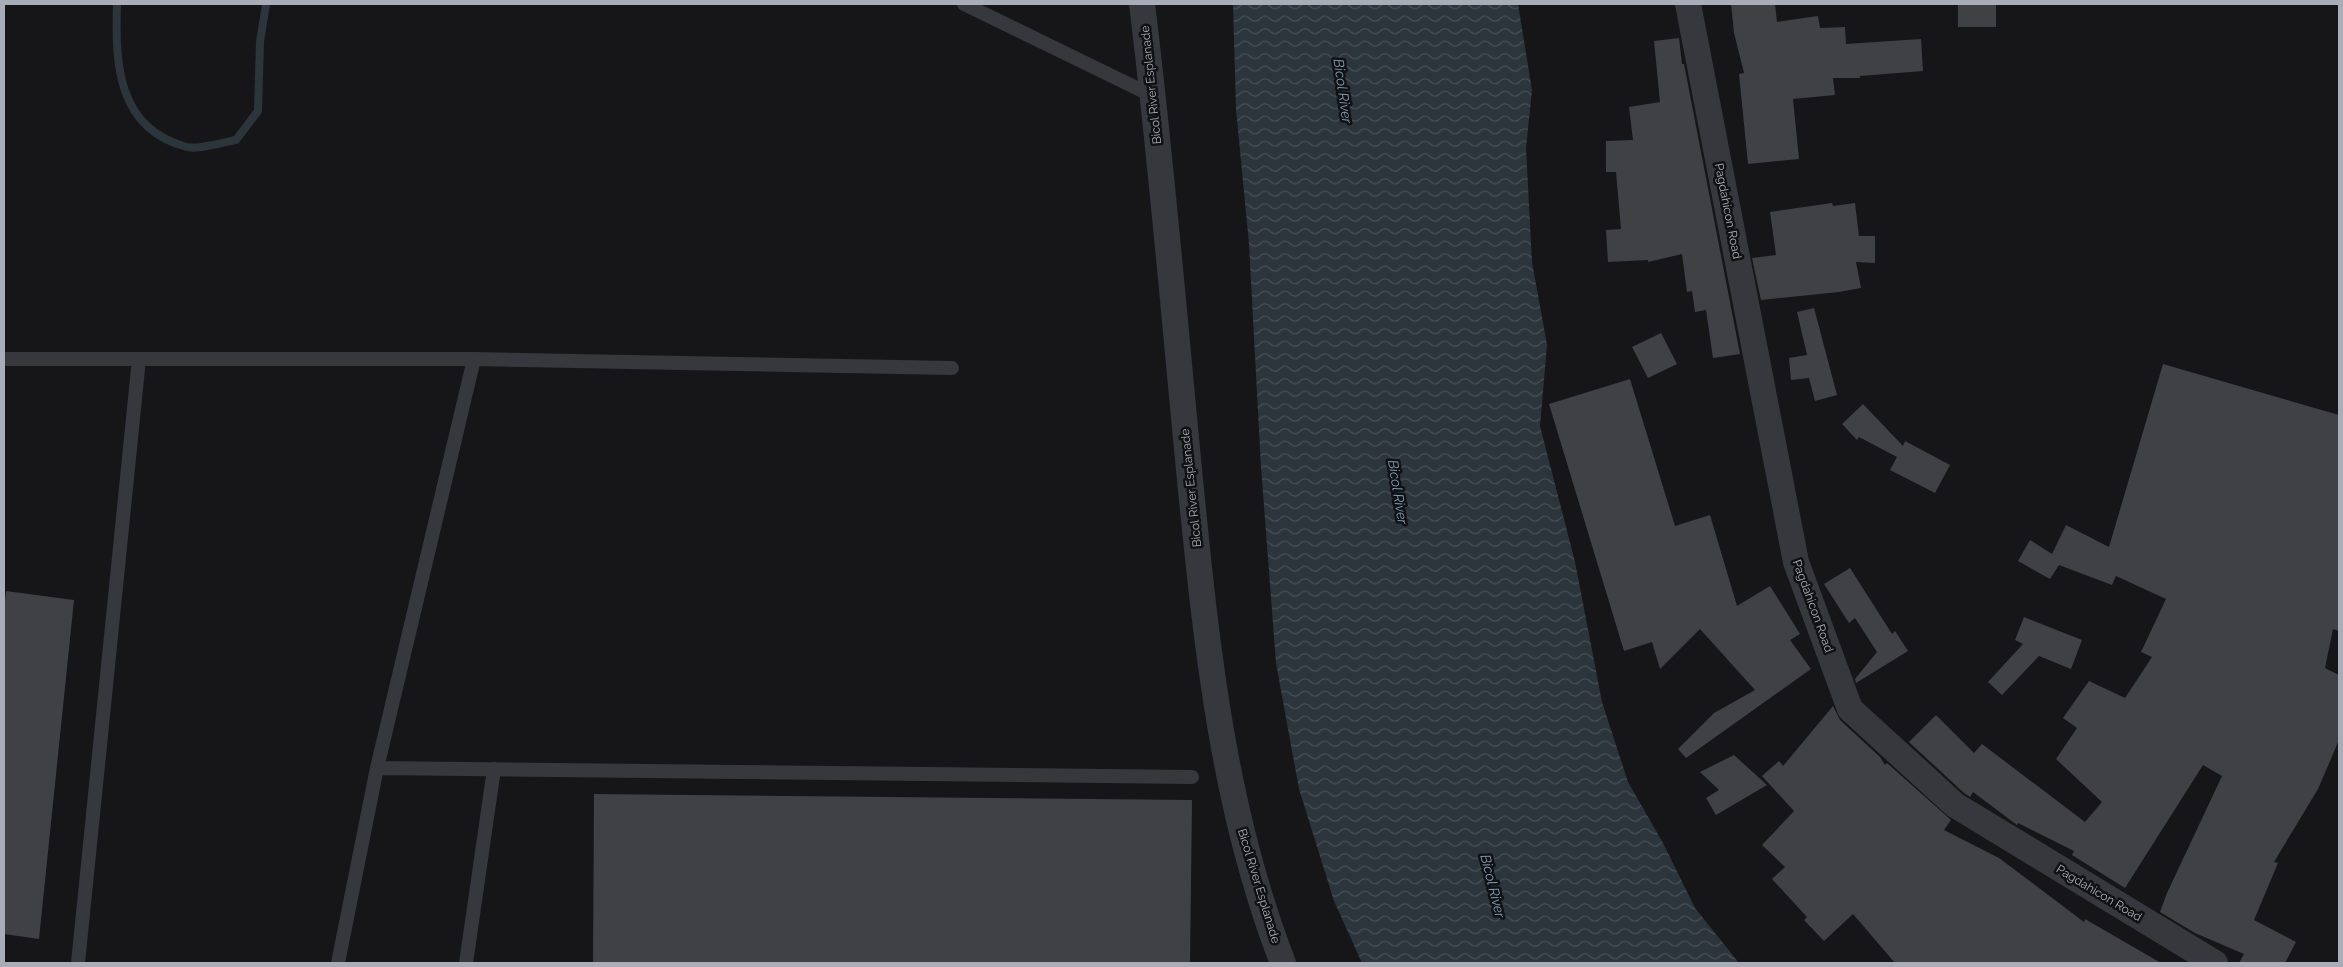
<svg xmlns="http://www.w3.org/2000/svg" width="2343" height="967" viewBox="0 0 2343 967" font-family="Raleway,sans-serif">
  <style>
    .water { fill: url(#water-waves) }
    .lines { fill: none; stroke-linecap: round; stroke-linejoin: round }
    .stream { stroke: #2c353c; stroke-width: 8 }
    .building { fill: #404145 }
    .lane { stroke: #37383d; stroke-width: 14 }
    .street { stroke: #37383d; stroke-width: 26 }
    .labels { text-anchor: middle; stroke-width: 5; stroke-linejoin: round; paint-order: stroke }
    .street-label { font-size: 12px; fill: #a8adb8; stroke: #111113 }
    .water-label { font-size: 14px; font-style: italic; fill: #7f9bb3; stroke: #111113 }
  </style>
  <defs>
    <pattern id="water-waves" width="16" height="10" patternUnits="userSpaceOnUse" patternTransform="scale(1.25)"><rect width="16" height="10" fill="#2c353c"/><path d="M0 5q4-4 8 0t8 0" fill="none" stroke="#485056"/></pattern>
  </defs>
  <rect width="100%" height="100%" fill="#161618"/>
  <path class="water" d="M 1233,4 L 1518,4 L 1532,90 L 1526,148 L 1532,262 L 1547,345 L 1540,426 L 1575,562 L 1602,702 L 1628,782 L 1663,843 L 1695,908 L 1739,963 L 1362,963 L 1334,901 L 1299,789 L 1276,663 L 1261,467 L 1249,244 L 1236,109 Z"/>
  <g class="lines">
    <path class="stream" d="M 117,4 C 115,63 117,129 187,147 C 197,150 224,142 236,140 L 258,111 L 260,42 L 266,4"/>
  </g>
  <path class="building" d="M 1731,4 L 1775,4 L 1777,22 L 1818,16 L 1820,28 L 1845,27 L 1846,44 L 1921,39 L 1923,71 L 1860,76 L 1860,78 L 1833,78 L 1835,95 L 1793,99 L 1799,159 L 1748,164 L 1739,74 L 1744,73 L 1734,33 Z
    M 1958,4 L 1996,4 L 1996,27 L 1958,27 Z
    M 1679,38 L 1682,64 L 1684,64 L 1740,354 L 1713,358 L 1706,310 L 1695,312 L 1692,291 L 1687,292 L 1682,254 L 1648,262 L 1648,260 L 1608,262 L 1606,230 L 1621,229 L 1616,172 L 1606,172 L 1606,141 L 1633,140 L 1629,107 L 1660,102 L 1654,41 Z
    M 1832,203 L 1833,206 L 1855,203 L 1859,236 L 1875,236 L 1875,263 L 1856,262 L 1861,288 L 1839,292 L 1761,300 L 1752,258 L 1776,255 L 1770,212 Z
    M 1814,308 L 1837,395 L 1815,401 L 1809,378 L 1791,380 L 1789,358 L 1807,355 L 1797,312 Z
    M 1661,333 L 1677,364 L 1648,378 L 1632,347 Z
    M 2163,364 L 2339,415 L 2339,631 L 2333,629 L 2325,668 L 2339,675 L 2339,740 L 2318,789 L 2274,862 L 2278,863 L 2254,920 L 2296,942 L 2285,963 L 2239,963 L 2244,954 L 2195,933 L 2160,912 L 2167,893 L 2222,776 L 2203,765 L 2125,888 L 2072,855 L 2074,851 L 2018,823 L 2017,825 L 1973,792 L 1970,797 L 1964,793 L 1909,742 L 1936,715 L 1974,753 L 1982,744 L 2085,822 L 2102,802 L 2056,759 L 2077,728 L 2063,718 L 2089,681 L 2125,698 L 2152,657 L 2141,652 L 2166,599 L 2116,576 L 2112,585 L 2059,565 L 2050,579 L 2018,561 L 2030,540 L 2052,554 L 2066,525 L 2109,547 Z
    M 1630,379 L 1675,526 L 1710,515 L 1737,606 L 1770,586 L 1800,634 L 1790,640 L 1811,669 L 1686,758 L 1678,749 L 1714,713 L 1755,690 L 1700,629 L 1660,669 L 1652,642 L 1624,651 L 1549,404 Z
    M 1863,404 L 1903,446 L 1905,441 L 1950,465 L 1935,493 L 1890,470 L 1897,457 L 1859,437 L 1857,440 L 1842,424 Z
    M 1850,568 L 1892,634 L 1895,631 L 1908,651 L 1856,683 L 1855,679 L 1877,652 L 1855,618 L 1849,623 L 1824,584 Z
    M 6,591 L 74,600 L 39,939 L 4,934 L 4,610 Z
    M 2024,617 L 2082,640 L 2071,669 L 2039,656 L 2002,695 L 1988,682 L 2023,644 L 2015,640 Z
    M 1833,706 L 1840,720 L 1880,757 L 1885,765 L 1887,763 L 1951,820 L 1944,830 L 1999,858 L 2084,922 L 2085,919 L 2161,963 L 1895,963 L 1853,914 L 1824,941 L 1804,920 L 1807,917 L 1772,879 L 1785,867 L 1762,845 L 1794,811 L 1762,776 L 1779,761 L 1783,766 Z
    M 1734,755 L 1767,785 L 1716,815 L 1706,798 L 1719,790 L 1700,772 Z
    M 594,794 L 1192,800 L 1190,963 L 593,963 Z"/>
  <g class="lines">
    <path class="lane" d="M 964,4 L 1153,96
      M 4,359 L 474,359 L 952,368
      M 377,768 L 1192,777
      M 78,963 L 139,359
      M 338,963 L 377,768 L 474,359
      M 466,963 L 494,769"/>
    <path class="street" d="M 1142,4 C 1162,165 1175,328 1191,490 C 1207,650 1224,812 1283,963
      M 1688,4 L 1796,562 L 1850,709 L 1955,805 L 2215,963"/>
  </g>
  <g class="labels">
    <g class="street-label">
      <text transform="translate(1151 85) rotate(-96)" y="4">Bicol River Esplanade</text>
      <text transform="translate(1728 211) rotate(79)" y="4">Pagdahicon Road</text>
      <text transform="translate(1191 488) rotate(-96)" y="4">Bicol River Esplanade</text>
      <text transform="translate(1813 606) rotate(70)" y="4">Pagdahicon Road</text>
      <text transform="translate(1259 886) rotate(73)" y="4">Bicol River Esplanade</text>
      <text transform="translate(2099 893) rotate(31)" y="4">Pagdahicon Road</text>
    </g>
    <g class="water-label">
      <text transform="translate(1343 91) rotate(82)" y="5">Bicol River</text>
      <text transform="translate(1398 492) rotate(81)" y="5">Bicol River</text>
      <text transform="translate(1493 886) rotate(76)" y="5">Bicol River</text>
    </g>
  </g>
  <rect width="2343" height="967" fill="none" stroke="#a8adb8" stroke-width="10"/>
</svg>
